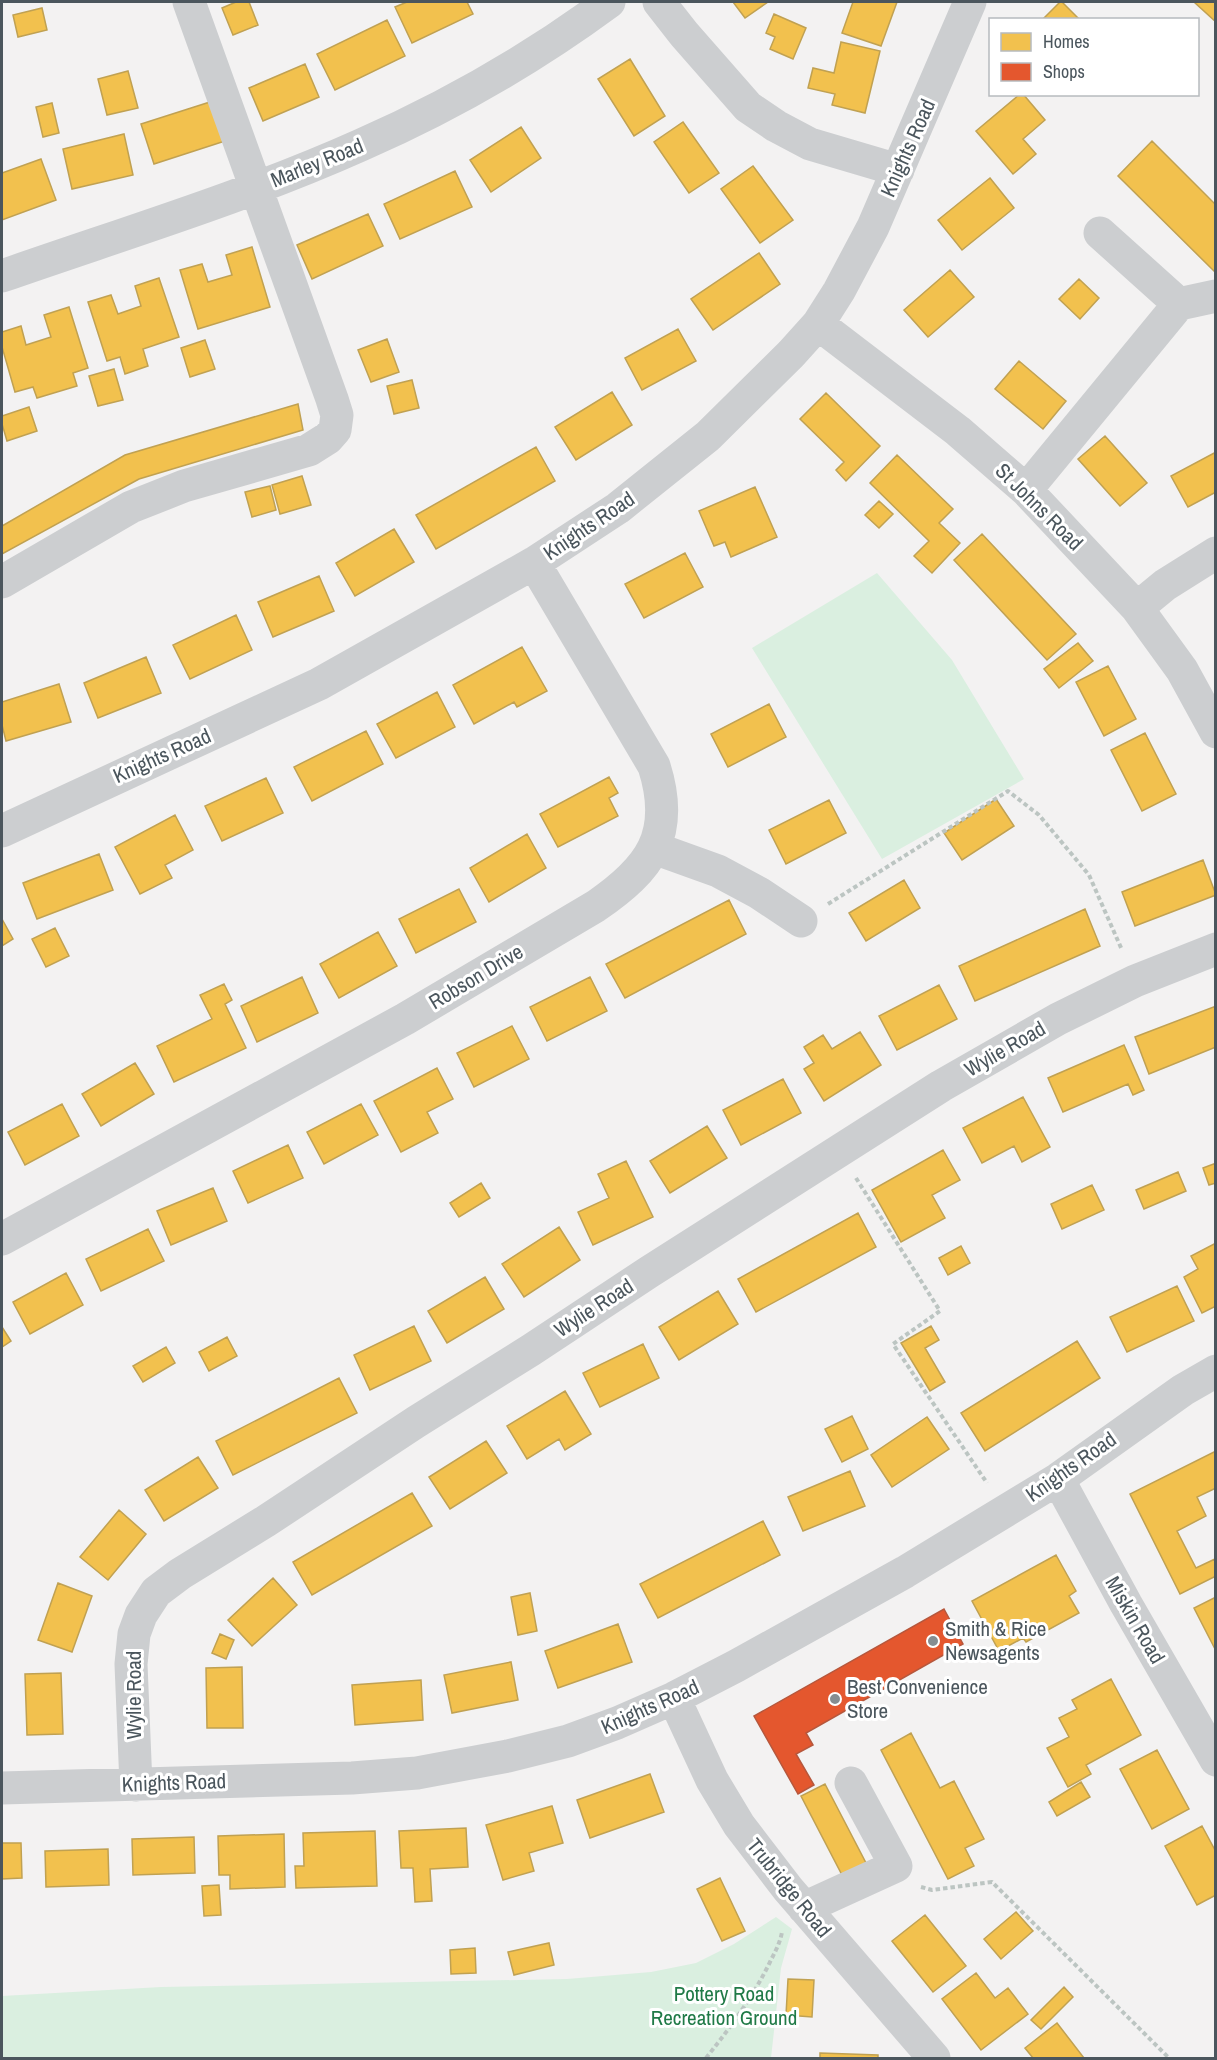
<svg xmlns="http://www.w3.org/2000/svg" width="1217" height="2060" viewBox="0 0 1217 2060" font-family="'Archivo Narrow',sans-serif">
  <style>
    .green { fill: #daefe0 }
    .homes { fill: #f2c14e; stroke: #c0a152; stroke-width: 1.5 }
    .shops { fill: #e4572e; stroke: #b6573c; stroke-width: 1.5 }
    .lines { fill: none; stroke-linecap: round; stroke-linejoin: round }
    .path { stroke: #bcc5c2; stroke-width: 4; stroke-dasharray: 4.5 3; stroke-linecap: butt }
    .minor { stroke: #ccced0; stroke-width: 33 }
    .poi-dot { fill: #868d91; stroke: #fff; stroke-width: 2 }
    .labels { text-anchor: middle; stroke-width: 6; stroke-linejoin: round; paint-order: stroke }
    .street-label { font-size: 21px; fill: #4b565d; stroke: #fff }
    .poi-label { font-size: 21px; fill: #4b565d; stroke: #fff; text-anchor: start }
    .park-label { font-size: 21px; fill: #207a47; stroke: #fff }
  </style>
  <rect width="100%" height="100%" fill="#f3f2f2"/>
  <path class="green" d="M 877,573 L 952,660 L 1024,779 L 882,859 L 752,648 Z
    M 776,1917 L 792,1929 L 781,1968 L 771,2058 L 2,2058 L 2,1996 L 161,1987 L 567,1979 L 651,1972 L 696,1963 L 734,1944 Z"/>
  <path class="homes" d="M 236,2 L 249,2 L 258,25 L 233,35 L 222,8 Z
    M 407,2 L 467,2 L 473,14 L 412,43 L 395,7 Z
    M 733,2 L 768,2 L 745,18 Z
    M 853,2 L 897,2 L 881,46 L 842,33 Z
    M 1060,2 L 1062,2 L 1080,20 L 1042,20 Z
    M 1194,2 L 1216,2 L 1216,22 Z
    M 42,8 L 47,30 L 18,37 L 13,15 Z
    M 774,14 L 806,28 L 793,59 L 770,49 L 775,37 L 766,33 Z
    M 387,20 L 405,56 L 335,90 L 317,54 Z
    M 841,42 L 880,51 L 865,113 L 832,105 L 835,94 L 808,88 L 813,68 L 834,73 Z
    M 630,59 L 665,116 L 634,136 L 598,79 Z
    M 305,64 L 319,97 L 263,121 L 249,88 Z
    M 128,71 L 138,108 L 107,115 L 98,79 Z
    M 1020,94 L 1023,94 L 1045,120 L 1023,139 L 1036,154 L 1013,174 L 976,131 Z
    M 213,101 L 225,141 L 154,164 L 141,124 Z
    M 52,103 L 59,133 L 43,137 L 36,107 Z
    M 683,122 L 719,173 L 689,193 L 654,142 Z
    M 521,127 L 541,158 L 491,192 L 470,160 Z
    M 124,134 L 133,175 L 72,189 L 63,149 Z
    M 1152,141 L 1216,205 L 1216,273 L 1118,176 Z
    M 41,159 L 56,200 L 2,220 L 2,173 Z
    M 753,166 L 793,220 L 760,243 L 721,189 Z
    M 455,171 L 472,207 L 400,239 L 384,204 Z
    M 990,178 L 1014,208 L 962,250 L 938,220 Z
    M 368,214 L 383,246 L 312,279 L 297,245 Z
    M 252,247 L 270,307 L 198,329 L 180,270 L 202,264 L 208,282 L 232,275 L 226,255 Z
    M 759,253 L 780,284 L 713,330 L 691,299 Z
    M 950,270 L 974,297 L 928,337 L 904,310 Z
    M 159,278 L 179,337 L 143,349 L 148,366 L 125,374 L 120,357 L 107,361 L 88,302 L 111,295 L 118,314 L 141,306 L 135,286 Z
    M 1079,279 L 1099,298 L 1080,319 L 1059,299 Z
    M 69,307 L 88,368 L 73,373 L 77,386 L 37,398 L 33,387 L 15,392 L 2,347 L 2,332 L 21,326 L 26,345 L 51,337 L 44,315 Z
    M 678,329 L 696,361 L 642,390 L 625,358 Z
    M 387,339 L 399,372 L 371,382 L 358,350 Z
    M 205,340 L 215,369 L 190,377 L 181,348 Z
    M 1019,361 L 1066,401 L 1043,429 L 995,389 Z
    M 114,369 L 123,400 L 98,406 L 89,376 Z
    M 412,380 L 419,408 L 394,414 L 387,386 Z
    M 612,392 L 632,425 L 576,460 L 555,427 Z
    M 826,393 L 880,446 L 846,481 L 836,470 L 844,462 L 800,419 Z
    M 298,404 L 303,430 L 139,479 L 2,554 L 2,526 L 125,455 Z
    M 29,407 L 37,431 L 7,441 L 2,424 L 2,416 Z
    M 1105,436 L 1147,483 L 1120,506 L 1078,459 Z
    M 536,447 L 555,481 L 436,549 L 416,515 Z
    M 1216,452 L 1216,492 L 1188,507 L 1171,476 Z
    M 897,455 L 953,509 L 939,523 L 960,543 L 932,573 L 914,556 L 929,541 L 870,483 Z
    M 302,476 L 311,505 L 280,514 L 272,485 Z
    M 270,486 L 276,510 L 252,517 L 245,492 Z
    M 755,487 L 777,537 L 731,557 L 725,542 L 714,546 L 699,511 Z
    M 879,501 L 893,514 L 879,528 L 865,515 Z
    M 394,529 L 414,562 L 355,596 L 336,563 Z
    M 982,534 L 1076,634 L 1047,660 L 954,560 Z
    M 685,553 L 703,587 L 644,618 L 625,584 Z
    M 319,576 L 334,611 L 273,637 L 258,602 Z
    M 236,615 L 252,650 L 190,679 L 173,645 Z
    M 1078,643 L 1093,661 L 1059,688 L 1044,669 Z
    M 522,647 L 547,691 L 517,707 L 514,702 L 474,724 L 453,685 Z
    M 146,657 L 161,693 L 98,718 L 84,683 Z
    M 1108,666 L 1136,719 L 1104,736 L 1076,682 Z
    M 59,684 L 71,722 L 6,741 L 2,725 L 2,702 Z
    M 437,692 L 455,727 L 396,758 L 377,724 Z
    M 769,704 L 786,737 L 728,767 L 711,734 Z
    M 366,731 L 383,764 L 312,801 L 294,767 Z
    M 1145,733 L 1176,794 L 1142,811 L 1111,750 Z
    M 609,777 L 618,793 L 609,798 L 618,816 L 558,847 L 540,814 Z
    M 266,778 L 283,813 L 222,841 L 205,806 Z
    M 996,799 L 1014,826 L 962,860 L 944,833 Z
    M 829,800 L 846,833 L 786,864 L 769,830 Z
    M 175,815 L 193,850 L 165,865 L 172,878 L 140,894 L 115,847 Z
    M 527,834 L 546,868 L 489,902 L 470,868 Z
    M 99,854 L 113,890 L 37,919 L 23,883 Z
    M 1203,860 L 1216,895 L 1135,926 L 1122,892 Z
    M 904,880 L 920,908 L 866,941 L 849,913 Z
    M 459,889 L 476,922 L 416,953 L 399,919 Z
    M 729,900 L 746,934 L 625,998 L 606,964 Z
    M 1085,909 L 1100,946 L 975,1001 L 959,966 Z
    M 2,919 L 13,939 L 2,946 Z
    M 55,928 L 69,956 L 46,967 L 32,939 Z
    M 378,932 L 397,966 L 339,998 L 320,964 Z
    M 302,977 L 318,1013 L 257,1042 L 241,1006 Z
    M 590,977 L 607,1011 L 547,1041 L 530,1007 Z
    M 224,984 L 232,1000 L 225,1004 L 246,1048 L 174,1082 L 157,1046 L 212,1019 L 200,995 Z
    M 939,985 L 957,1019 L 897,1050 L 879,1016 Z
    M 1216,1006 L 1216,1047 L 1149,1074 L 1135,1037 Z
    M 512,1026 L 529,1059 L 474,1087 L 457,1053 Z
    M 860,1032 L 881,1065 L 824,1101 L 804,1069 L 814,1063 L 804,1047 L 823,1035 L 832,1049 Z
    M 1124,1045 L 1144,1090 L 1133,1095 L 1128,1084 L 1063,1112 L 1048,1078 Z
    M 135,1063 L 154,1094 L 101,1126 L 82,1094 Z
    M 437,1068 L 453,1099 L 427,1112 L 438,1133 L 401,1152 L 374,1101 Z
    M 783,1079 L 801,1113 L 741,1145 L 723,1110 Z
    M 1023,1097 L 1050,1147 L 1022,1162 L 1014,1146 L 982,1163 L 963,1128 Z
    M 62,1104 L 79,1136 L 25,1165 L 8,1132 Z
    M 361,1104 L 378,1135 L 324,1164 L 307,1132 Z
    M 707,1126 L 727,1158 L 670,1193 L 650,1161 Z
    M 288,1145 L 303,1178 L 248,1203 L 233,1171 Z
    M 943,1150 L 960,1180 L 932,1195 L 945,1218 L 901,1242 L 872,1190 Z
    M 626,1161 L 653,1217 L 593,1245 L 578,1212 L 609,1198 L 598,1174 Z
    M 1216,1163 L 1216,1183 L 1209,1185 L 1203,1168 Z
    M 1178,1172 L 1186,1191 L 1144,1209 L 1136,1190 Z
    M 481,1183 L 490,1198 L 459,1217 L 450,1203 Z
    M 1092,1185 L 1104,1210 L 1062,1229 L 1051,1204 Z
    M 213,1188 L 227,1221 L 171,1245 L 157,1211 Z
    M 858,1213 L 876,1247 L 756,1312 L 738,1279 Z
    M 559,1227 L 580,1260 L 524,1297 L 502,1264 Z
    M 148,1229 L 164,1261 L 101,1291 L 86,1259 Z
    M 1216,1243 L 1216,1306 L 1202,1313 L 1184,1277 L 1198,1269 L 1191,1256 Z
    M 961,1246 L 970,1263 L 948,1275 L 939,1258 Z
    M 66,1273 L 83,1305 L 30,1334 L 13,1302 Z
    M 485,1277 L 504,1309 L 447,1343 L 428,1311 Z
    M 1177,1286 L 1194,1321 L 1127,1352 L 1110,1317 Z
    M 718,1291 L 738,1324 L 679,1360 L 659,1327 Z
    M 414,1326 L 431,1361 L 370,1390 L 354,1355 Z
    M 931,1326 L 939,1340 L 925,1348 L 945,1382 L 930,1391 L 901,1343 Z
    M 2,1327 L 11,1341 L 2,1347 Z
    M 227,1337 L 237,1356 L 209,1371 L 199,1352 Z
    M 1077,1341 L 1100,1378 L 985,1451 L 961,1413 Z
    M 643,1344 L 659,1378 L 600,1407 L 583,1373 Z
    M 166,1347 L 175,1363 L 143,1382 L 133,1366 Z
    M 339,1378 L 357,1413 L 233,1475 L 216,1441 Z
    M 565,1391 L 591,1434 L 565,1450 L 559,1439 L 527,1459 L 507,1426 Z
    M 852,1416 L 868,1449 L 842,1462 L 825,1429 Z
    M 927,1417 L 949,1449 L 892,1487 L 871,1455 Z
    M 486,1441 L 507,1473 L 450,1509 L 429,1477 Z
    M 1216,1451 L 1216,1488 L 1197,1497 L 1206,1516 L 1177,1531 L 1196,1568 L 1215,1559 L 1216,1576 L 1180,1594 L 1130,1494 Z
    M 198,1457 L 218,1488 L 164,1521 L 145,1490 Z
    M 850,1471 L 865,1506 L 803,1531 L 788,1497 Z
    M 412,1493 L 432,1526 L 312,1595 L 293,1562 Z
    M 119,1510 L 146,1534 L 108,1580 L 80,1557 Z
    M 763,1521 L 780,1555 L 658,1618 L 640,1584 Z
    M 1056,1555 L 1076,1591 L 1069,1596 L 1079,1613 L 1026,1642 L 1023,1638 L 999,1651 L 972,1601 Z
    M 273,1578 L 297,1605 L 252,1646 L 228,1620 Z
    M 58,1583 L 92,1596 L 72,1652 L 38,1640 Z
    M 530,1593 L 537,1631 L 518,1635 L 511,1597 Z
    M 1216,1597 L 1216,1651 L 1194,1608 Z
    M 618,1624 L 632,1662 L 558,1688 L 545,1651 Z
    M 220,1634 L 234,1640 L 226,1659 L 212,1653 Z
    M 511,1662 L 518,1700 L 452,1713 L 444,1675 Z
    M 242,1667 L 243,1728 L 207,1728 L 206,1668 Z
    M 61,1673 L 63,1734 L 27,1735 L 25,1674 Z
    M 1111,1679 L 1141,1735 L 1086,1765 L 1091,1774 L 1068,1787 L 1047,1748 L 1069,1737 L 1059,1718 L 1077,1709 L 1072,1700 Z
    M 421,1680 L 423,1720 L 355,1725 L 352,1685 Z
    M 911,1733 L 940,1788 L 954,1781 L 984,1839 L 965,1848 L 974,1866 L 948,1879 L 881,1750 Z
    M 1157,1750 L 1189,1809 L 1152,1829 L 1120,1769 Z
    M 650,1774 L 664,1812 L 590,1838 L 577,1800 Z
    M 1081,1782 L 1090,1797 L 1057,1816 L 1049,1802 Z
    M 825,1784 L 866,1863 L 842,1875 L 801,1796 Z
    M 552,1806 L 563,1843 L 529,1853 L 534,1871 L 503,1880 L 486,1825 Z
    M 1202,1826 L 1216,1852 L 1216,1895 L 1197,1905 L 1165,1846 Z
    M 466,1828 L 468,1867 L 430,1869 L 432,1901 L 415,1902 L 413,1868 L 401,1868 L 399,1831 Z
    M 375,1831 L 377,1886 L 296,1888 L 295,1866 L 304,1866 L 303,1833 Z
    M 284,1834 L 285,1887 L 230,1889 L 230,1875 L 219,1875 L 218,1836 Z
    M 194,1837 L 195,1873 L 133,1875 L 132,1839 Z
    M 2,1843 L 21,1843 L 22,1878 L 2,1879 Z
    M 108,1849 L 109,1885 L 46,1887 L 45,1851 Z
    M 720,1878 L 745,1931 L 722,1941 L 697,1889 Z
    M 219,1885 L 221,1915 L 204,1916 L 202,1886 Z
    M 1016,1912 L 1033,1931 L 1001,1959 L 984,1939 Z
    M 925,1915 L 966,1966 L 933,1992 L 892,1941 Z
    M 549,1943 L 554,1965 L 514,1975 L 508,1952 Z
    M 475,1948 L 476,1973 L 451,1974 L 450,1950 Z
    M 976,1973 L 995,1998 L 1008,1988 L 1028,2014 L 981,2050 L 942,1999 Z
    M 788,1979 L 814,1980 L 812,2017 L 786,2015 Z
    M 1064,1987 L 1073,1997 L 1041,2029 L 1031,2020 Z
    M 1057,2023 L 1084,2058 L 1033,2058 L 1025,2048 Z
    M 820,2053 L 878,2055 L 878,2058 L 820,2058 Z"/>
  <path class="shops" d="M 944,1609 L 963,1644 L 806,1733 L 813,1745 L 796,1754 L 814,1785 L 798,1794 L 754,1716 Z"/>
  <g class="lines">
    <path class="path" d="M 828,904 L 1008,791 L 1039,815 L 1089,875 L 1122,950
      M 856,1178 L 940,1311 L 893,1344 L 987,1483
      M 921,1887 L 932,1890 L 992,1882 L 1169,2058
      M 706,2058 C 730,2028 753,1997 770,1962 C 775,1952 780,1943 782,1932"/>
    <path class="minor" d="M 659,2 L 684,34 L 748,107 L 776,126 L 810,144 L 898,170
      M 1100,233 L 1179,304 L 1216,296
      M 2,276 C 122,234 245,197 361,145 C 448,107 533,58 609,2
      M 818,324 L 958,431 L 1026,490 L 1137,608 L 1182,670 L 1216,732
      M 1026,490 L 1179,304
      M 2,582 L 131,507 L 184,486 L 309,450 L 328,438 L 335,430 L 337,415 L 332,399 L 189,2
      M 1137,608 L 1165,585 L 1216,553
      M 2,831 L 319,684 L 534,563 L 618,508 L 708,436 L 791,354 L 818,324 L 839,291 L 873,227 L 970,2
      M 654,848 L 718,871 L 759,893 L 801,921
      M 2,1239 L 405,1019 L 596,906 C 650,869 676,835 654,766 L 534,563
      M 1058,1479 L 1126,1604 L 1216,1760
      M 674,1698 L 712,1780 L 739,1825 L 788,1889 L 934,2058
      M 136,1785 L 131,1664 L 134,1634 L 141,1615 L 156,1592 L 180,1574 L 266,1521 L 416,1422 L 531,1350 L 649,1272 L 941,1086 L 1058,1019 L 1135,981 L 1216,949
      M 2,1788 L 352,1778 L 417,1773 L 508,1756 L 568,1741 L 617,1723 L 674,1698 L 736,1666 L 905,1572 L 1058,1479 L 1183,1390 L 1216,1371
      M 804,1908 L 896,1866 L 851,1783"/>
  </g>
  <g class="poi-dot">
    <circle cx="933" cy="1641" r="6"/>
    <circle cx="835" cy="1699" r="6"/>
  </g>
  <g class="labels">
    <g class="street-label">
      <text transform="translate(908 148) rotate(-66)" y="7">Knights Road</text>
      <text transform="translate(317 163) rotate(-22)" y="7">Marley Road</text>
      <text transform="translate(1039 507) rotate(45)" y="7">St Johns Road</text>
      <text transform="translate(589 526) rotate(-34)" y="7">Knights Road</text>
      <text transform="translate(162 756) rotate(-24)" y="7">Knights Road</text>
      <text transform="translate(476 977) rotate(-31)" y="7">Robson Drive</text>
      <text transform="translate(1005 1049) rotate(-30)" y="7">Wylie Road</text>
      <text transform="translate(594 1308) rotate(-33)" y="7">Wylie Road</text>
      <text transform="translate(1071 1467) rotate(-35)" y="7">Knights Road</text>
      <text transform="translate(1135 1620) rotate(60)" y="7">Miskin Road</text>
      <text transform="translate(134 1695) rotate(-90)" y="7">Wylie Road</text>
      <text transform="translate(650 1707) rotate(-24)" y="7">Knights Road</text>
      <text transform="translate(174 1783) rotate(-2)" y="7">Knights Road</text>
      <text transform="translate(789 1888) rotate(51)" y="7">Trubridge Road</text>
    </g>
    <g class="poi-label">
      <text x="945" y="1636">Smith &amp; Rice<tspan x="945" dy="24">Newsagents</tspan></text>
      <text x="847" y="1694">Best Convenience<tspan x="847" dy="24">Store</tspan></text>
    </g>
    <g class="park-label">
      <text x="724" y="2001">Pottery Road<tspan x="724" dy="24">Recreation Ground</tspan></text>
    </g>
  </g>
  <rect width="1217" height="2060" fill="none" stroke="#4b565d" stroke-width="6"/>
  <rect x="989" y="18" width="210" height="78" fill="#ffffff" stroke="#b7bbbe" stroke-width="1.5"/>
  <rect x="1001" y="33" width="30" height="18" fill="#f2c14e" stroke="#b7bbbe" stroke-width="1.5"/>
  <text x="1043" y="48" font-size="18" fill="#4b565d">Homes</text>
  <rect x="1001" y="63" width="30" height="18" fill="#e4572e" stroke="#b7bbbe" stroke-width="1.5"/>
  <text x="1043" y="78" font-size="18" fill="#4b565d">Shops</text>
</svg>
